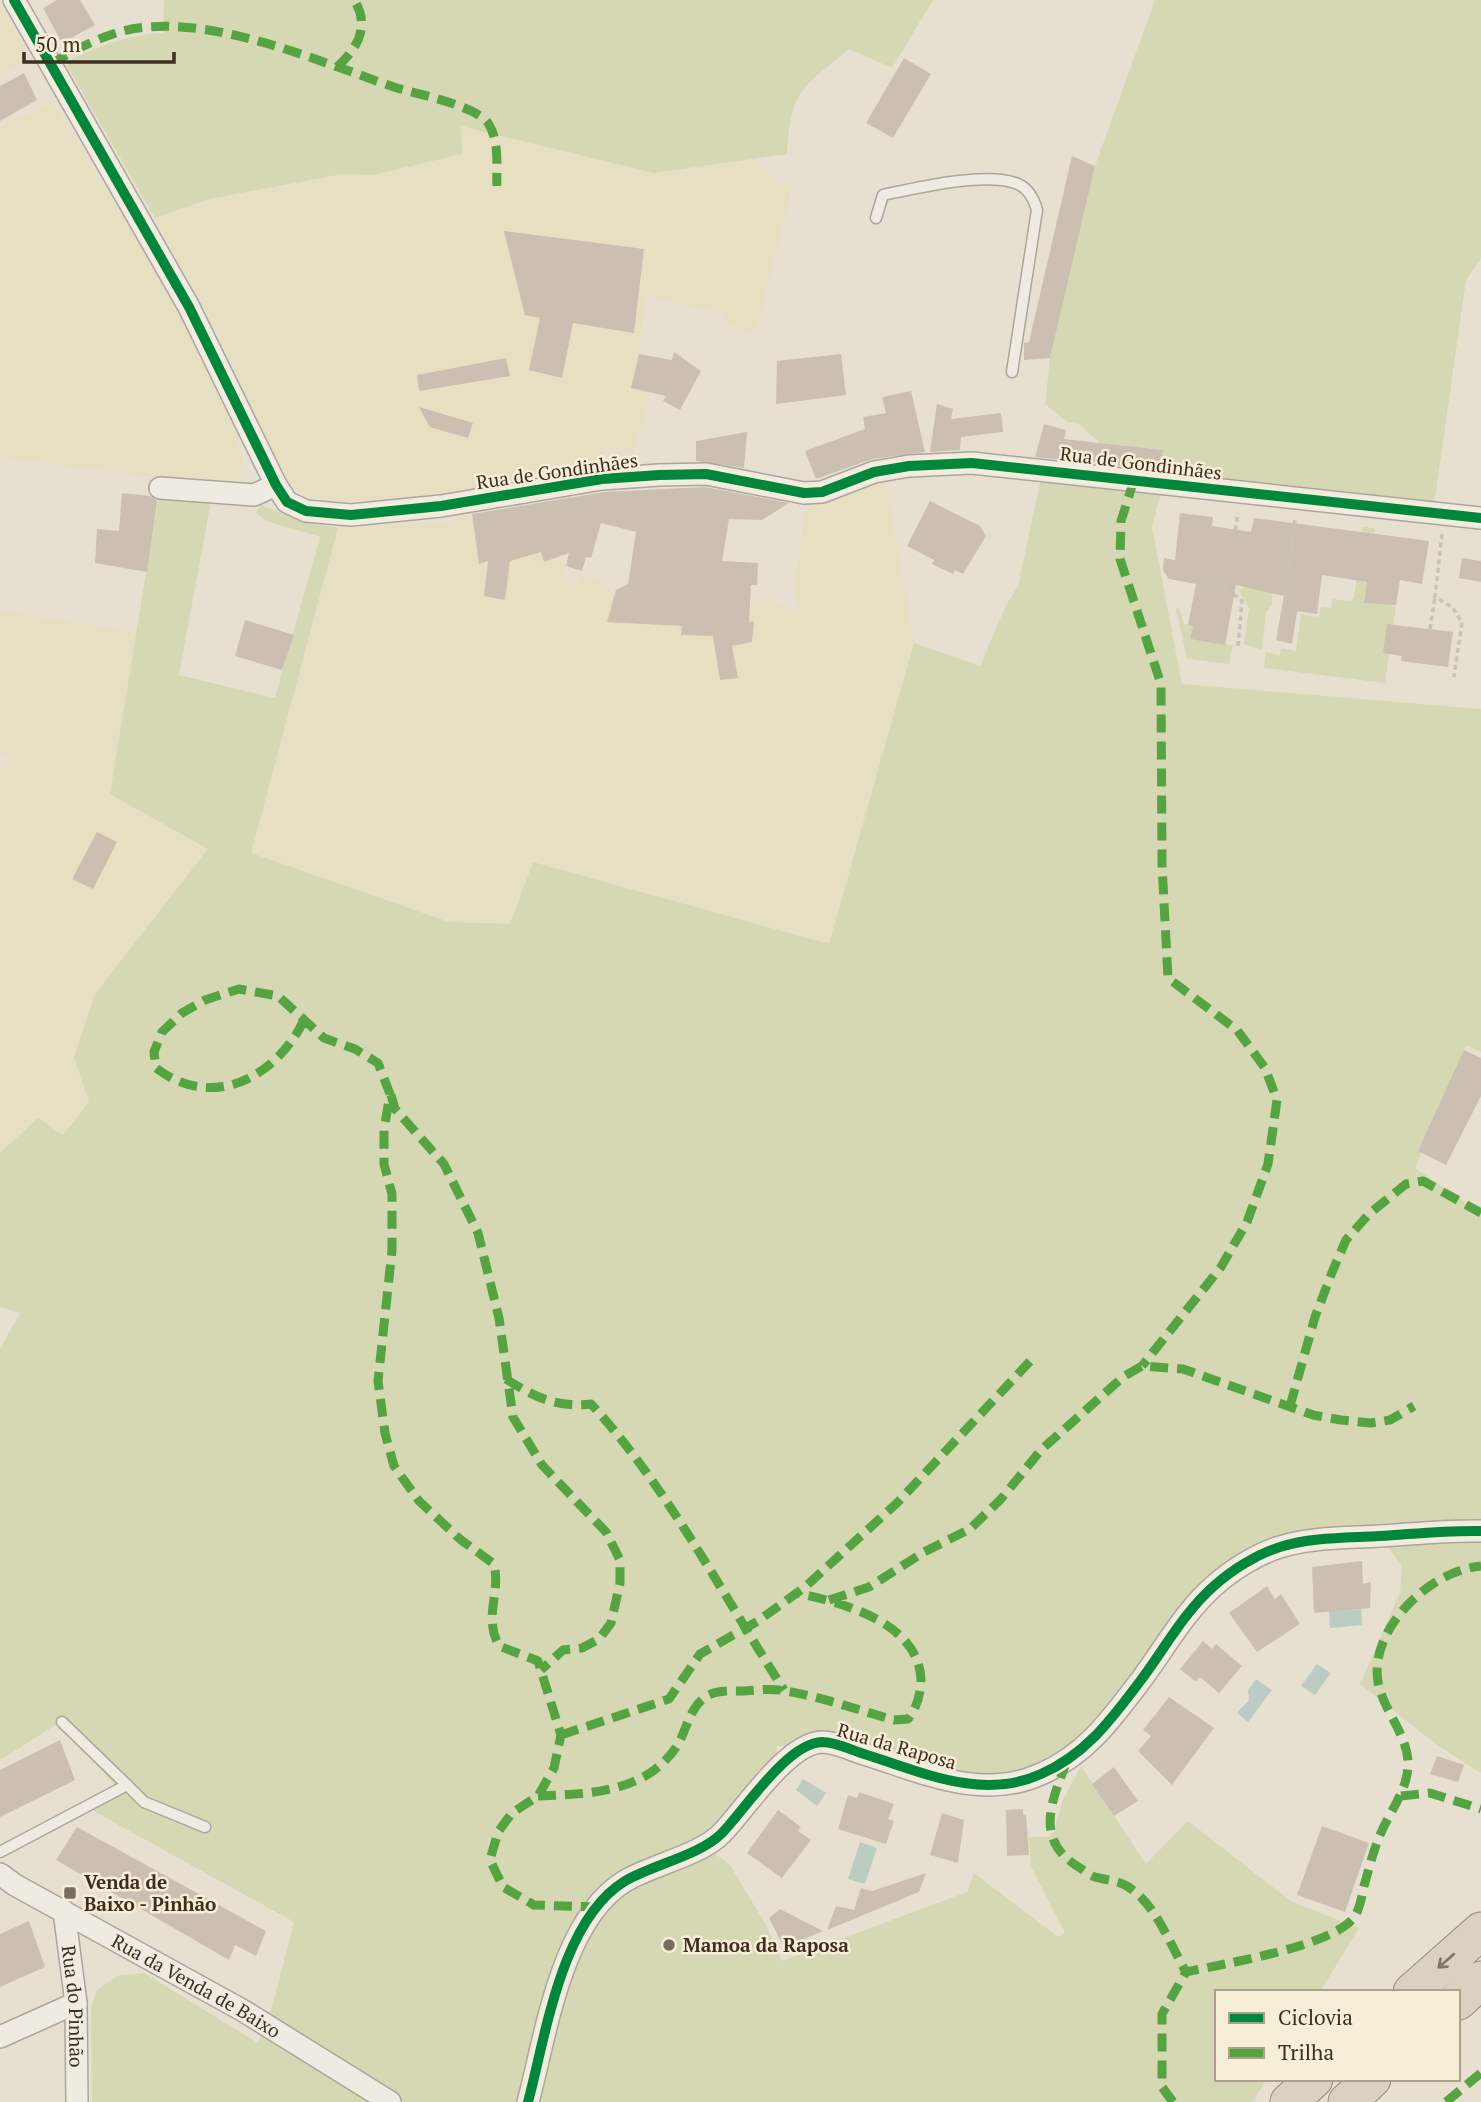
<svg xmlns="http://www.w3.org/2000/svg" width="1481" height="2102" viewBox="0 0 1481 2102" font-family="'PT Serif',serif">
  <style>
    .farmland { fill: #e6dfc2 }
    .green { fill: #d6d7b3 }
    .water { fill: #bcccc2 }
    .building { fill: #cbbfb2 }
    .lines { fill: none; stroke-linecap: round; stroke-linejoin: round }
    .service-casing { stroke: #ada599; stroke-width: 13 }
    .minor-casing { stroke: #ada599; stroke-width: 24 }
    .motorway-casing { stroke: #928b80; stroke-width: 39 }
    .path { stroke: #c8c2b9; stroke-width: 3.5; stroke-dasharray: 5 3.5; stroke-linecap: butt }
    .service { stroke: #efebe3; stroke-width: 10 }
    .minor { stroke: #efebe3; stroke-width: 21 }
    .motorway { stroke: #dad1c2; stroke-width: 37 }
    .quiet { stroke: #54a441; stroke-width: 9; stroke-dasharray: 18 9; stroke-linecap: butt }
    .cycleway-casing { stroke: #f7eed8; stroke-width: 15 }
    .cycleway { stroke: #00873e; stroke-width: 10 }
    .oneway { stroke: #847769 }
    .poi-dot { fill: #786c5e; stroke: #f7eed8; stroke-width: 2.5 }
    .labels { text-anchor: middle; stroke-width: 5; stroke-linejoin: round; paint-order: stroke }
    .street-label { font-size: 19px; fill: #3d2e20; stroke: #f7eed8 }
    .poi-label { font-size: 19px; font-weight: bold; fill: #3d2e20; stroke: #f7eed8; text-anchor: start }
  </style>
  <rect width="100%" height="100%" fill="#e7e0d1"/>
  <path class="farmland" d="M 0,4 L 30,57 L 0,74 Z
    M 53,103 L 157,274 L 197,344 L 231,415 L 242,458 L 240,477 L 223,486 L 0,457 L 0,127 Z
    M 460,113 L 718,121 L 780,185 L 793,185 L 755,333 L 725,324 L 726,313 L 645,296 L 639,354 L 632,387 L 651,392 L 633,453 L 603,447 L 598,472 L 518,480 L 419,499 L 339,502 L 304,495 L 293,488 L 277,465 L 224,344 L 155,218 L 209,199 L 342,174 L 373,175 L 461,154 Z
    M 885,478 L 914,643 L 829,944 L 534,862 L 510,925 L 449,922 L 251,853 L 338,528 L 429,522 L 437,525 L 471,513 L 480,564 L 517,552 L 519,558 L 541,552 L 545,561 L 565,555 L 561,581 L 576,586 L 580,575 L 598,580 L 615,594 L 607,622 L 682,626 L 682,635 L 700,636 L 750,609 L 751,601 L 766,599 L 795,612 L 799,606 L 794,597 L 805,505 Z
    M 0,611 L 137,633 L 110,793 L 208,849 L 95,994 L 74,1057 L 89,1102 L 63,1136 L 38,1119 L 0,1153 L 0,768 L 6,770 L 10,755 L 0,754 Z"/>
  <path class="green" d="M 164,0 L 933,0 L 892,68 L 849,49 C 801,89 791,90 787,154 L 654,173 L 461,126 L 462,154 L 373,175 L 342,174 L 209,199 L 155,218 L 67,66 L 70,60 C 101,46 129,34 163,33 Z
    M 1155,0 L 1481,0 L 1481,258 L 1466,280 L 1434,505 L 1160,472 L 1163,450 L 1100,443 L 1079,424 L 1067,422 L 1045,404 L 1050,358 L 1095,166 Z
    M 1041,479 L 1161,492 L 1152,527 L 1182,684 L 1481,709 L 1481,1052 L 1466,1045 L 1415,1168 L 1481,1213 L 1481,1773 L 1437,1745 L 1360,1684 L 1400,1592 L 1402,1566 L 1381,1538 L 1235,1564 L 1090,1751 L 1029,1787 L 955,1788 L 850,1745 L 777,1746 L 774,1766 L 707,1848 L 730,1865 L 766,1925 L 782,1961 L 967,1892 L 974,1873 L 1058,1937 L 1065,1933 L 1031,1866 L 1029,1837 L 1047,1837 L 1054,1832 L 1062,1802 L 1081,1766 L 1146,1864 L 1188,1821 L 1292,1902 L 1359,1928 L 1320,1992 L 1217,1992 L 1217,2079 L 1266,2079 L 1253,2102 L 92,2102 L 91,2010 L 96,1991 L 117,1976 L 144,1973 L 258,2043 L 272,2007 L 294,1922 L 88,1808 L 115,1786 L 59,1723 L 0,1760 L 0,1349 L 20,1313 L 0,1307 L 0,1153 L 38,1118 L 63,1135 L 89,1102 L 74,1057 L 95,994 L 208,849 L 110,794 L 159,494 L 211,501 L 179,675 L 275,698 L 320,537 L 266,521 L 256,513 L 261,505 L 303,521 L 338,528 L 251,853 L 449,922 L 510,924 L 533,862 L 829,944 L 914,643 L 980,666 L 1006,605 L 1018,586 Z
    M 1363,527 L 1375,528 L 1364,600 L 1396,606 L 1385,683 L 1264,668 L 1266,652 L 1280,655 L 1281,648 L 1296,651 L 1301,614 L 1319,617 L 1321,606 L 1331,608 L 1332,599 L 1349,601 L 1354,598 Z
    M 1246,587 L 1272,593 L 1272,605 L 1266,612 L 1262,650 L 1244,644 L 1249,608 L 1239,591 Z
    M 1179,608 L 1184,624 L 1193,626 L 1190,639 L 1233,645 L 1229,664 L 1187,659 L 1176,609 Z"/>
  <path class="water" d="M 1361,1609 L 1362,1625 L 1330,1628 L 1329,1611 Z
    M 1317,1664 L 1331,1673 L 1315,1695 L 1301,1686 Z
    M 1256,1679 L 1272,1690 L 1248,1722 L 1237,1713 L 1249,1700 L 1248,1690 Z
    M 803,1779 L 826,1793 L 817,1806 L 796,1790 Z
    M 860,1842 L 877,1848 L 865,1884 L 848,1879 Z"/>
  <path class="building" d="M 57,0 L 80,0 L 95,25 L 62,43 L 43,8 Z
    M 904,58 L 931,74 L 893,138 L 866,123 Z
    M 24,73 L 37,100 L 0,121 L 0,86 Z
    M 1072,156 L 1095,166 L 1050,358 L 1024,360 L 1024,343 L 1029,342 Z
    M 504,231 L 644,249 L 634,333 L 573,323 L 562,378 L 529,370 L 540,318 L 525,315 Z
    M 674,352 L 701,371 L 680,410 L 663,401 L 666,396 L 631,388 L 639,354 L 672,360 Z
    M 841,354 L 846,395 L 776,404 L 777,361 Z
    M 506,358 L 510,376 L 419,391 L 417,375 Z
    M 911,391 L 925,452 L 872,459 L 816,479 L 805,451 L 865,429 L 863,417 L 886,413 L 882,397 Z
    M 937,404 L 953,409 L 951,419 L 1001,413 L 1003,432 L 961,437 L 960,450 L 930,452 Z
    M 419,407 L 473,423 L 468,438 L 430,427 Z
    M 1044,424 L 1066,430 L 1064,439 L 1163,450 L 1160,470 L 1035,457 Z
    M 747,432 L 744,468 L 696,461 L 696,441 Z
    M 705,487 L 789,503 L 762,520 L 729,519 L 722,561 L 758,563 L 757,585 L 751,585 L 749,622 L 754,621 L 752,642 L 732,646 L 738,678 L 720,680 L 713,636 L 681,635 L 682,626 L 607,622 L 616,590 L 628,584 L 636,532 L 601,523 L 591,558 L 586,557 L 582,571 L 566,566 L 569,553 L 544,562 L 541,552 L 510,561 L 505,600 L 484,596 L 488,561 L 479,564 L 472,514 L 604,492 Z
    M 122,493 L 150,496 L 157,501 L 147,572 L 95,563 L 97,529 L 119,531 Z
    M 930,501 L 980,526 L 986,536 L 963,574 L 955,570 L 953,574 L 932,564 L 934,560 L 907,546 Z
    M 1180,513 L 1213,517 L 1212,526 L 1251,532 L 1254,518 L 1429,541 L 1422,584 L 1400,580 L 1396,605 L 1364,603 L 1367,582 L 1322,575 L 1317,614 L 1297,611 L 1292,644 L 1276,640 L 1284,596 L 1236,585 L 1225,645 L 1190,639 L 1193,626 L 1188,625 L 1196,584 L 1169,579 L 1163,570 L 1164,558 L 1175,560 Z
    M 1462,558 L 1481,561 L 1481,582 L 1459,578 Z
    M 245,620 L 294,635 L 282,670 L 235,656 Z
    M 1387,624 L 1453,632 L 1448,667 L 1401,661 L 1402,656 L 1383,653 Z
    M 97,832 L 117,842 L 93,889 L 72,879 Z
    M 1464,1050 L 1481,1058 L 1481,1096 L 1446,1165 L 1418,1151 Z
    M 1362,1561 L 1363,1584 L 1371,1582 L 1370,1608 L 1314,1613 L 1312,1567 Z
    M 1267,1586 L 1275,1599 L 1281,1594 L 1300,1624 L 1257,1652 L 1229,1613 Z
    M 1203,1641 L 1212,1649 L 1216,1644 L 1242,1666 L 1219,1693 L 1200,1677 L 1196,1682 L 1180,1669 Z
    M 1169,1697 L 1214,1728 L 1172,1785 L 1138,1751 L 1151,1736 L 1143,1730 Z
    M 60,1740 L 75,1780 L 0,1817 L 0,1770 Z
    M 1437,1756 L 1464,1765 L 1458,1782 L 1430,1774 Z
    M 1114,1767 L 1138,1801 L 1114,1816 L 1092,1784 Z
    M 859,1792 L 894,1804 L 888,1819 L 894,1821 L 886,1844 L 838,1829 L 848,1795 L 857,1798 Z
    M 1023,1809 L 1023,1815 L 1026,1814 L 1029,1855 L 1007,1856 L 1006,1810 Z
    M 778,1810 L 801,1827 L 798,1831 L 811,1840 L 782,1878 L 747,1853 Z
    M 942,1813 L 964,1820 L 958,1863 L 930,1855 Z
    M 1322,1826 L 1369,1843 L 1345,1912 L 1297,1895 Z
    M 77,1827 L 266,1931 L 256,1956 L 235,1945 L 229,1960 L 56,1860 Z
    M 926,1873 L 919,1892 L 827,1930 L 836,1906 L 854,1910 L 861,1888 L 872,1891 Z
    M 780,1909 L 823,1931 L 784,1947 L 769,1918 Z
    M 29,1921 L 45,1967 L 0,1987 L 0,1934 Z"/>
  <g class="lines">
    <g class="service-casing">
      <path id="service" d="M 876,218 L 883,195 C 916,188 987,171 1018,184 C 1029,189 1034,199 1037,210 L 1012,372
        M 127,1785 L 144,1802 L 205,1827
        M 0,1852 L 127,1785 L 62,1722"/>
    </g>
    <g class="minor-casing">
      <g id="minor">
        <path d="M 14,0 L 189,307 L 276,485 L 287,502 L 306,511 L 351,515 L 441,506 L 602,479 L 659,475 L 706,474 L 804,493 L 822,492 L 874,472 L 909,466 L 972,463 L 1481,518"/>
        <path d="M 160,488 L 254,495 L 276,485"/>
        <path id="s1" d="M 0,1874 L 15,1885 L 242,2010 L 390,2102"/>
        <path id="s2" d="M 64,1911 L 76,2003 L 77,2102"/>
        <path d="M 0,2037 L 76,2003"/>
        <path d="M 528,2102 C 546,2035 561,1920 625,1881 C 652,1865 700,1855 721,1834 C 744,1811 787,1743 822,1742 C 836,1742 851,1750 864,1754 C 922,1772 982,1801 1041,1774 C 1087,1754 1112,1718 1141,1680 C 1165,1648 1184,1612 1215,1585 C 1232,1570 1257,1554 1280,1547 C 1311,1537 1347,1538 1380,1536 C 1413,1534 1447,1530 1481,1531"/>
      </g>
    </g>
    <g class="motorway-casing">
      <path id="motorway" d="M 1412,1992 L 1481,1931
        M 1458,2001 L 1481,1980
        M 1289,2102 L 1314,2079
        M 1347,2102 L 1372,2079"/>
    </g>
    <path class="path" d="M 1442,534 L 1435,597 L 1452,607 L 1462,622 L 1454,677
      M 1199,589 L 1225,592
      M 1283,618 L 1295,519
      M 1430,629 L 1435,597
      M 1238,646 L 1242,601 L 1239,597 L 1225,592 L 1238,513"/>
    <use href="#service" class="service"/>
    <use href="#minor" class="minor"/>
    <use href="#motorway" class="motorway"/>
    <path class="quiet" d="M 51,64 C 72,51 96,39 119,32 C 201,9 317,61 394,87 C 416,94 475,105 488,123 C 500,141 496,166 497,186
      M 337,67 C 357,49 371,26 354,0
      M 1134,480 L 1121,521 L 1120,559 L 1161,684 L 1162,865 L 1168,978 L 1237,1030 L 1265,1068 L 1277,1100 L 1268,1164 L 1247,1222 L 1221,1267 L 1142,1366
      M 304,1020 C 276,1078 212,1111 156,1068 L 154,1052 L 162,1032 L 182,1013 L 205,1000 L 239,989 L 278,996 L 324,1038 L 355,1049 L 378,1063 L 390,1094 L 384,1130 L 384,1164 L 392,1194 L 392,1250 L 378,1381 L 385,1433 L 394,1466 L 419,1501 L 461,1540 L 494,1564 C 501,1595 483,1616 499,1646 L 538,1661 L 561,1735 L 554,1768 L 538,1796 L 512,1813 L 498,1832 L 490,1860 L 503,1887 L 534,1905 L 597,1907
      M 391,1095 L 395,1109 L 444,1164 L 478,1233 L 499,1318 L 513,1417 L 542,1465 L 606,1532 L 620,1560 L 620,1583 L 611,1623 L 599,1639 L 582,1648 L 563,1650 L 541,1670
      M 506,1379 C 534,1397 557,1408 591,1404 C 666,1485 724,1597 784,1690
      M 1290,1406 L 1315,1317 L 1333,1270 L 1346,1240 L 1369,1214 L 1406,1184 L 1423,1181 L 1481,1213
      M 829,1600 L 869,1587 L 924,1552 L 970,1529 L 1001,1499 L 1041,1450 L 1123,1377 L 1142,1366 L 1183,1369 L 1313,1415 L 1341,1420 L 1371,1423 L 1390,1420 L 1414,1406
      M 561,1735 L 669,1699 L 700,1654 L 758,1621 L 805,1587 L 897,1503 L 1035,1356
      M 1067,1761 C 1052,1800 1034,1839 1077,1866 C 1082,1869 1089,1875 1095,1877 C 1110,1881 1121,1880 1134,1891 C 1158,1910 1171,1946 1186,1972
      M 538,1796 C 589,1794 646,1793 677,1746 C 687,1730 689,1707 707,1696 C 717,1690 732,1691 743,1691 C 757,1690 772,1688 786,1691 C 822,1697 858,1710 894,1720 L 908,1719 C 917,1708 921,1693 921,1679 C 918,1622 843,1603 797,1593
      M 1401,1796 L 1430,1793 L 1481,1809
      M 1173,2102 L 1162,2087 L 1162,2014 L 1186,1972 C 1222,1964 1336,1946 1355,1916 C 1360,1908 1362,1895 1364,1886 C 1369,1869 1373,1851 1380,1835 C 1390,1811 1406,1793 1408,1767 C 1410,1737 1383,1711 1378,1682 C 1369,1628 1431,1570 1481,1566
      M 1446,2102 L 1481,2073"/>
    <g class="cycleway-casing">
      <path id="cycleway" d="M 14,0 L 189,307 L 276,485 L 287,502 L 306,511 L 351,515 L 441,506 L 602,479 L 659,475 L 706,474 L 804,493 L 822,492 L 874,472 L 909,466 L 972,463 L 1481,518
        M 528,2102 C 546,2035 561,1920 625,1881 C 652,1865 700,1855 721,1834 C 744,1811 787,1743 822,1742 C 836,1742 851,1750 864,1754 C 922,1772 982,1801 1041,1774 C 1087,1754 1112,1718 1141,1680 C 1165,1648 1184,1612 1215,1585 C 1232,1570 1257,1554 1280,1547 C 1311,1537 1347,1538 1380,1536 C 1413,1534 1447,1530 1481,1531"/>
    </g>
    <use href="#cycleway" class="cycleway"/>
  </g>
  <defs><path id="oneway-shaft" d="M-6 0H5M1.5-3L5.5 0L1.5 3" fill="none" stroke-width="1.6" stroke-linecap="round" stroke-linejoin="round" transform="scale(1.75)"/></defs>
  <use class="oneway" href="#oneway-shaft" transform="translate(1446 1961) rotate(139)"/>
  <g class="poi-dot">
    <rect x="63" y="1886" width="14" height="14" rx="3.5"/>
    <circle cx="669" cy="1945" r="7"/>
  </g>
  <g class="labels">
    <g class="street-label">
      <text transform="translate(1141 463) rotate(7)" y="7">Rua de Gondinhães</text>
      <text transform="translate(557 471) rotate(-8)" y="7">Rua de Gondinhães</text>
      <text transform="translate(897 1746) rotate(16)" y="7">Rua da Raposa</text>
      <text dy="7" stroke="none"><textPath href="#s1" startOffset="226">Rua da Venda de Baixo</textPath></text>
      <text dy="7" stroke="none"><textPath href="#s2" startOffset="96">Rua do Pinhão</textPath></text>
    </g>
    <g class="poi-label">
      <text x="84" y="1889">Venda de<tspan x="84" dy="22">Baixo - Pinhão</tspan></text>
      <text x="683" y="1952">Mamoa da Raposa</text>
    </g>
  </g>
  <rect x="1215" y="1990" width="245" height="91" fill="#f7eed8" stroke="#ada18e" stroke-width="2"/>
  <rect x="1229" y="2013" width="35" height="10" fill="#00873e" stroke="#ada18e" stroke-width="2"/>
  <text x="1278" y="2025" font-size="21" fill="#3d2e20">Ciclovia</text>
  <rect x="1229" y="2048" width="35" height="10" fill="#54a441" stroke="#ada18e" stroke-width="2"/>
  <text x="1278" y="2060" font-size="21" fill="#3d2e20">Trilha</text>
  <path d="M24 52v10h150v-10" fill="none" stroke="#3d2e20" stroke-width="3.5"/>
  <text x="35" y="52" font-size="21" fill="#3d2e20" stroke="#f7eed8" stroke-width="5" paint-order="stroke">50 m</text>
</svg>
